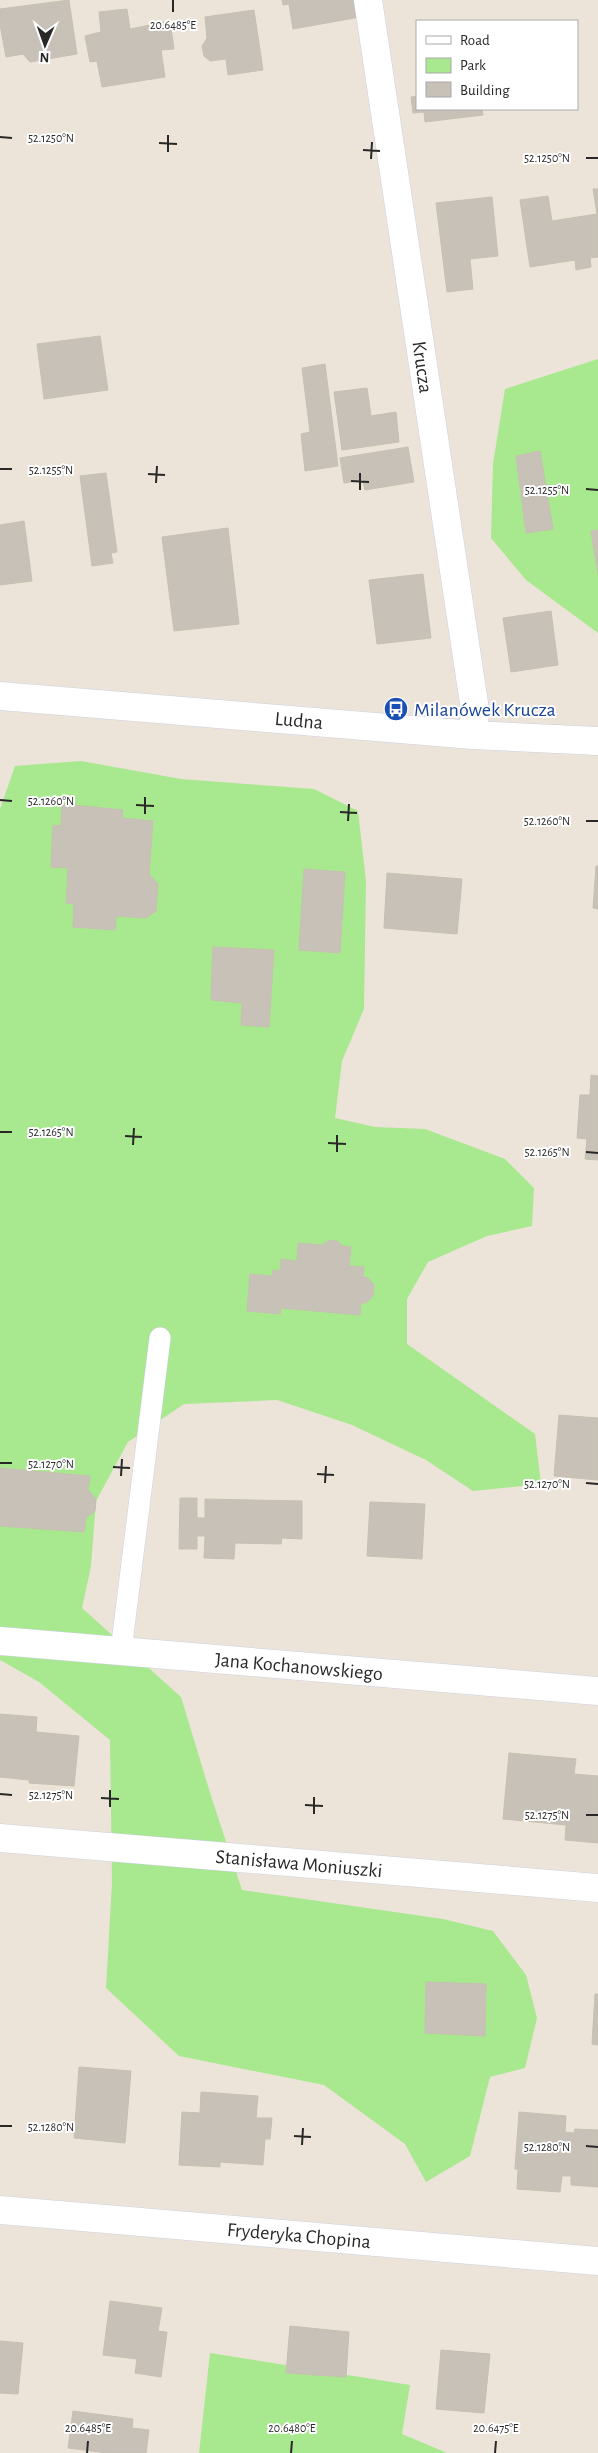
<svg xmlns="http://www.w3.org/2000/svg" width="598" height="2453" viewBox="0 0 598 2453" font-family="'Alegreya Sans',sans-serif">
  <style>
    .green { fill: #a8e88e }
    .building { fill: #c7c1b8; stroke: #c7c0b1 }
    .lines { fill: none; stroke-linecap: round; stroke-linejoin: round }
    .service-casing { stroke: #cdd0e3; stroke-width: 22 }
    .minor-casing { stroke: #cdd0e3; stroke-width: 29 }
    .service { stroke: #fff; stroke-width: 21 }
    .minor { stroke: #fff; stroke-width: 28 }
    .ticks { fill: none; stroke: #282828; stroke-width: 2 }
    .labels { text-anchor: middle; stroke-width: 4; stroke-linejoin: round; paint-order: stroke }
    .street-label { font-size: 20px; fill: #282828; stroke: #fff }
    .transit-label { font-size: 20px; fill: #164399; stroke: #fff; text-anchor: start }
    .ticks-label { font-size: 12px; text-anchor: middle; fill: #282828; stroke: #fff; stroke-width: 4; stroke-linejoin: round; paint-order: stroke }
  </style>
  <rect width="100%" height="100%" fill="#ece4d8"/>
  <path class="green" d="M 598,359 L 598,633 L 526,580 L 491,538 L 493,464 L 505,389 Z
    M 81,761 L 181,779 L 314,789 L 358,811 L 366,881 L 364,1009 L 342,1061 L 335,1118 L 375,1127 L 425,1129 L 505,1159 L 534,1188 L 532,1226 L 487,1236 L 428,1262 L 407,1299 L 407,1344 L 535,1434 L 541,1484 L 473,1491 L 426,1460 L 352,1425 L 277,1400 L 184,1404 L 128,1442 L 96,1501 L 91,1566 L 82,1608 L 181,1697 L 211,1796 L 242,1890 L 443,1919 L 493,1931 L 526,1975 L 537,2018 L 525,2068 L 490,2077 L 470,2156 L 426,2182 L 405,2144 L 324,2085 L 179,2056 L 106,1988 L 112,1883 L 110,1740 L 39,1682 L 0,1660 L 0,809 L 15,766 Z
    M 210,2353 L 410,2385 L 402,2434 L 447,2453 L 199,2453 Z"/>
  <path class="building" d="M 69,0 L 77,54 L 30,62 L 23,54 L 6,57 L 0,25 L 0,9 Z
    M 282,0 L 357,0 L 360,17 L 293,29 L 289,4 L 283,5 Z
    M 127,9 L 130,29 L 170,21 L 174,49 L 161,50 L 165,77 L 102,87 L 97,61 L 90,62 L 85,36 L 101,32 L 99,12 Z
    M 254,10 L 263,70 L 228,75 L 226,59 L 210,61 L 204,56 L 202,46 L 207,38 L 205,17 Z
    M 417,96 L 417,109 L 482,109 L 483,115 L 425,122 L 424,112 L 413,113 L 411,97 Z
    M 593,189 L 598,189 L 598,257 L 590,258 L 591,267 L 576,270 L 575,260 L 530,267 L 520,200 L 548,196 L 552,221 L 597,214 Z
    M 492,197 L 498,256 L 470,259 L 473,289 L 447,292 L 436,203 Z
    M 100,336 L 108,390 L 44,399 L 37,344 Z
    M 325,364 L 338,466 L 305,471 L 301,434 L 310,432 L 302,368 Z
    M 367,388 L 371,416 L 396,412 L 399,442 L 342,450 L 334,392 Z
    M 408,447 L 414,482 L 365,490 L 363,480 L 344,483 L 340,458 Z
    M 540,451 L 553,529 L 526,533 L 516,456 Z
    M 106,473 L 117,552 L 111,553 L 113,563 L 92,566 L 80,476 Z
    M 24,521 L 32,581 L 0,585 L 0,525 Z
    M 228,528 L 239,624 L 174,631 L 162,537 Z
    M 598,530 L 598,574 L 591,531 Z
    M 423,574 L 431,638 L 377,644 L 369,580 Z
    M 551,611 L 558,665 L 511,672 L 503,618 Z
    M 62,804 L 123,810 L 122,818 L 153,821 L 149,874 L 158,884 L 156,911 L 146,918 L 116,916 L 115,930 L 73,927 L 74,904 L 66,903 L 68,868 L 51,867 L 53,825 L 61,826 Z
    M 596,866 L 598,866 L 598,909 L 593,908 Z
    M 304,869 L 345,872 L 340,953 L 299,950 Z
    M 387,873 L 462,879 L 457,934 L 384,928 Z
    M 213,947 L 274,950 L 269,1027 L 241,1025 L 242,1003 L 211,1000 Z
    M 591,1075 L 598,1076 L 598,1160 L 585,1159 L 587,1139 L 577,1138 L 580,1095 L 590,1095 Z
    M 330,1240 L 337,1241 L 343,1246 L 351,1247 L 349,1266 L 364,1267 L 363,1277 L 368,1278 L 374,1285 L 373,1296 L 366,1303 L 361,1303 L 360,1315 L 281,1308 L 280,1314 L 247,1311 L 250,1274 L 272,1276 L 273,1270 L 280,1271 L 281,1259 L 297,1261 L 298,1243 L 322,1245 Z
    M 559,1415 L 598,1418 L 598,1480 L 554,1476 Z
    M 0,1468 L 90,1476 L 88,1490 L 96,1499 L 95,1511 L 86,1518 L 84,1532 L 0,1526 Z
    M 180,1498 L 197,1498 L 197,1518 L 205,1518 L 205,1499 L 302,1501 L 302,1539 L 282,1538 L 281,1544 L 235,1543 L 234,1559 L 204,1558 L 205,1536 L 197,1536 L 197,1549 L 179,1549 Z
    M 370,1502 L 425,1504 L 422,1559 L 367,1556 Z
    M 0,1714 L 37,1717 L 36,1732 L 79,1736 L 74,1786 L 29,1783 L 29,1780 L 0,1777 Z
    M 509,1753 L 576,1759 L 574,1774 L 598,1776 L 598,1843 L 565,1840 L 566,1825 L 503,1819 Z
    M 426,1982 L 486,1984 L 485,2036 L 425,2033 Z
    M 595,1994 L 598,1994 L 598,2045 L 592,2044 Z
    M 79,2067 L 131,2071 L 125,2143 L 74,2138 Z
    M 201,2092 L 258,2096 L 256,2118 L 272,2118 L 270,2139 L 265,2139 L 263,2165 L 220,2162 L 220,2167 L 179,2165 L 182,2112 L 200,2113 Z
    M 519,2112 L 566,2116 L 565,2132 L 574,2133 L 575,2129 L 598,2130 L 598,2187 L 571,2185 L 571,2176 L 562,2176 L 560,2192 L 517,2189 L 518,2169 L 515,2169 Z
    M 110,2301 L 162,2308 L 158,2331 L 167,2332 L 161,2377 L 135,2373 L 137,2359 L 103,2355 Z
    M 290,2326 L 349,2332 L 346,2377 L 286,2373 Z
    M 0,2341 L 23,2343 L 18,2394 L 0,2393 Z
    M 441,2350 L 490,2354 L 484,2413 L 436,2409 Z
    M 73,2411 L 133,2419 L 132,2428 L 149,2430 L 146,2453 L 107,2453 L 68,2448 Z"/>
  <g class="lines">
    <g class="service-casing">
      <path id="service" d="M 121,1651 L 160,1338"/>
    </g>
    <g class="minor-casing">
      <path id="minor" d="M 368,0 L 475,710 L 473,735
        M 0,696 L 473,735 L 598,741
        M 0,1641 L 598,1691
        M 0,1838 L 598,1888
        M 0,2210 L 598,2261"/>
    </g>
    <use href="#service" class="service"/>
    <use href="#minor" class="minor"/>
  </g>
  <path class="ticks" d="M 173,12 L 173,0M 0,137 L 12,138M 159,143 L 177,144M 363,150 L 380,151M 168,152 L 168,135M 586,158 L 598,158M 371,159 L 372,142M 0,469 L 12,469M 148,474 L 165,475M 351,481 L 369,482M 156,483 L 157,466M 586,489 L 598,490M 360,490 L 360,473M 0,800 L 12,801M 136,805 L 154,806M 340,812 L 357,813M 145,814 L 145,797M 348,821 L 349,804M 586,821 L 598,821M 0,1132 L 12,1132M 125,1136 L 142,1137M 328,1143 L 346,1144M 133,1145 L 134,1128M 337,1152 L 337,1135M 586,1152 L 598,1153M 0,1463 L 12,1463M 113,1467 L 130,1468M 317,1474 L 334,1475M 121,1476 L 122,1459M 325,1483 L 326,1466M 586,1483 L 598,1484M 0,1794 L 12,1795M 101,1798 L 119,1799M 305,1805 L 323,1806M 110,1807 L 110,1790M 314,1814 L 314,1797M 586,1815 L 598,1815M 0,2126 L 12,2126M 294,2136 L 311,2137M 302,2145 L 303,2128M 586,2146 L 598,2147M 87,2453 L 88,2441M 291,2453 L 292,2441M 495,2453 L 496,2441"/>
  <defs>
    <g id="bus-disc" transform="scale(1.25)"><circle r="9.5" fill="#1a4fb4" stroke="#fff"/><path d="M-5-6H5V4H4V6H2V4H-2V6H-4V4H-5ZM-3.5-4V0h7V-4ZM-3.5 1.2v1.5H-2V1.2ZM2 1.2v1.5H3.5V1.2Z" fill="#fff"/></g>
  </defs>
  <g fill-rule="evenodd">
    <use href="#bus-disc" x="396" y="709"/>
  </g>
  <g class="labels">
    <g class="street-label">
      <text transform="translate(423 367) rotate(82)" y="7">Krucza</text>
      <text transform="translate(299 720) rotate(5)" y="7">Ludna</text>
      <text transform="translate(299 1666) rotate(5)" y="7">Jana Kochanowskiego</text>
      <text transform="translate(299 1863) rotate(5)" y="7">Stanisława Moniuszki</text>
      <text transform="translate(299 2235) rotate(5)" y="7">Fryderyka Chopina</text>
    </g>
    <g class="transit-label">
      <text x="414" y="716">Milanówek Krucza</text>
    </g>
  </g>
  <g class="ticks-label">
    <text x="173" y="29">20.6485°E</text>
    <text x="51" y="142">52.1250°N</text>
    <text x="547" y="162">52.1250°N</text>
    <text x="51" y="474">52.1255°N</text>
    <text x="547" y="494">52.1255°N</text>
    <text x="51" y="805">52.1260°N</text>
    <text x="547" y="825">52.1260°N</text>
    <text x="51" y="1136">52.1265°N</text>
    <text x="547" y="1156">52.1265°N</text>
    <text x="51" y="1468">52.1270°N</text>
    <text x="547" y="1488">52.1270°N</text>
    <text x="51" y="1799">52.1275°N</text>
    <text x="547" y="1819">52.1275°N</text>
    <text x="51" y="2131">52.1280°N</text>
    <text x="547" y="2151">52.1280°N</text>
    <text x="88" y="2432">20.6485°E</text>
    <text x="292" y="2432">20.6480°E</text>
    <text x="496" y="2432">20.6475°E</text>
  </g>
  <rect x="416" y="20" width="162" height="90" fill="#ffffff" stroke="#a9a9a9"/>
  <rect x="426" y="36" width="25" height="8" fill="#ffffff" stroke="#a9a9a9"/>
  <text x="460" y="45" font-size="15" fill="#282828">Road</text>
  <rect x="426" y="58" width="25" height="15" fill="#a8e88e" stroke="#a9a9a9"/>
  <text x="460" y="70" font-size="15" fill="#282828">Park</text>
  <rect x="426" y="82" width="25" height="15" fill="#c7c1b8" stroke="#a9a9a9"/>
  <text x="460" y="95" font-size="15" fill="#282828">Building</text>
  <g transform="translate(45 45) rotate(182)" stroke="#ffffff" stroke-width="4" paint-order="stroke">
  <path d="M0-4L9 19L0 12L-9 19Z" fill="#282828"/>
  <text y="-8" font-size="14" font-weight="bold" text-anchor="middle" fill="#282828">N</text>
  </g>
</svg>
